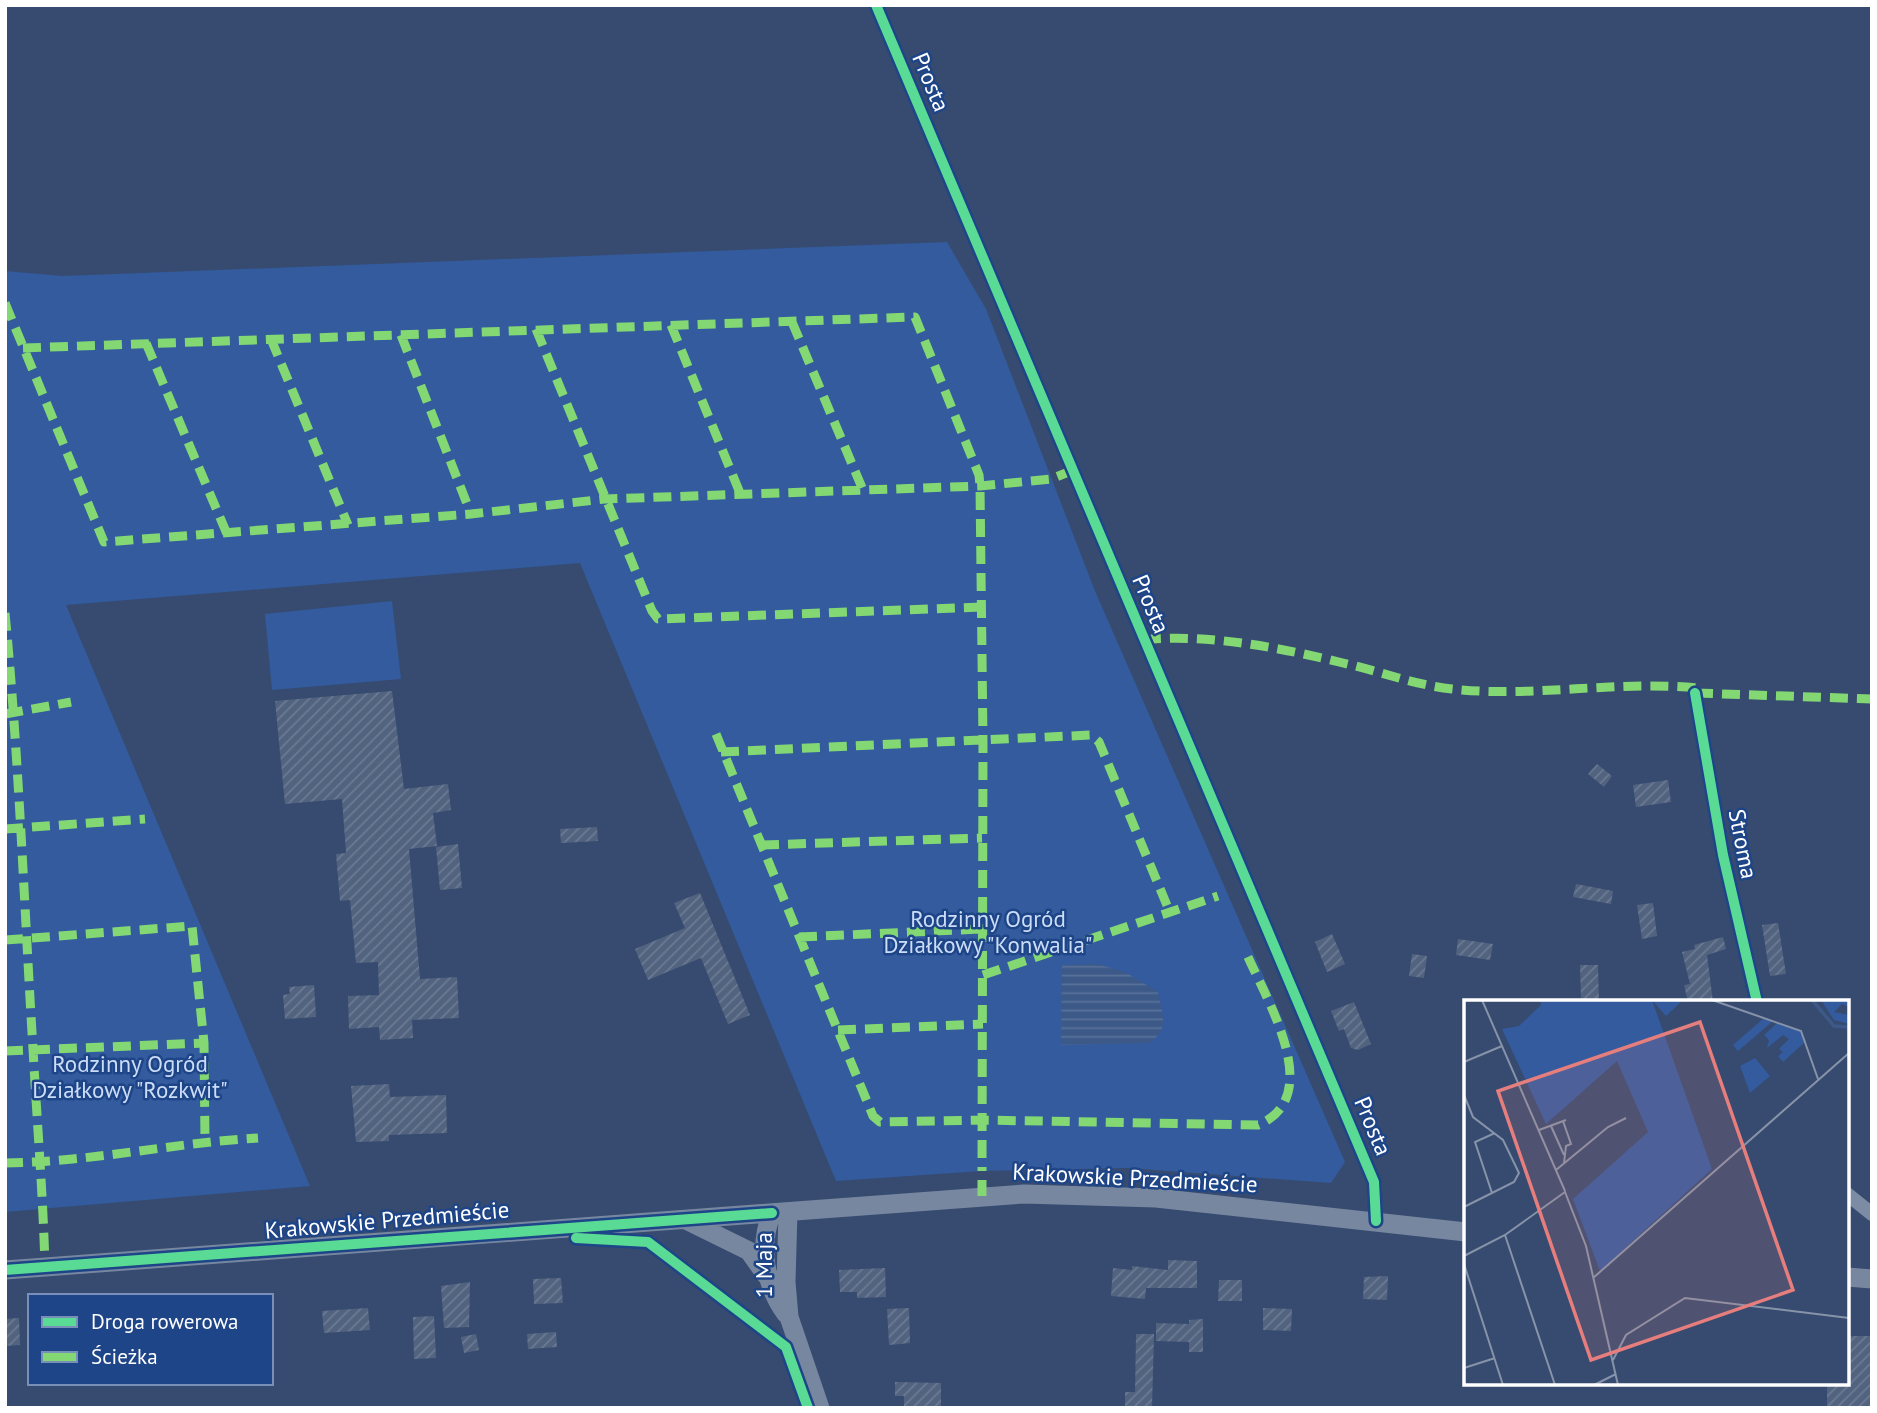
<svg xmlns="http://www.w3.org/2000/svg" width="1877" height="1413" viewBox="0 0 1877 1413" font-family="'PT Sans',sans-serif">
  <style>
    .green { fill: #335b9e }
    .water { fill: url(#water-rules) }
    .building { fill: url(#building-hatch) }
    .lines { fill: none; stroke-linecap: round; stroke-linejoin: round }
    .street { stroke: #7d8ca5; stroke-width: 14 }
    .secondary { stroke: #7887a0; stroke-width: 19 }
    .quiet { stroke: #83d873; stroke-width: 9; stroke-dasharray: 18 9; stroke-linecap: butt }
    .cycleway-casing { stroke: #1e4587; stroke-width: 15 }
    .cycleway { stroke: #5adb95; stroke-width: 10 }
    .labels { text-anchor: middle; stroke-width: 5; stroke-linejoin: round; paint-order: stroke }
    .street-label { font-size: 23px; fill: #fff; stroke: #1e4587 }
    .park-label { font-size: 23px; fill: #ccddf8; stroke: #1e4587 }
    .inset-river { fill: none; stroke: #3c5988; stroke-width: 3.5 }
    .inset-road { fill: none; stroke: #8693a9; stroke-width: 2 }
    .view { fill: #e67e7e; fill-opacity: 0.15; stroke: #e67e7e; stroke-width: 3.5 }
    .inset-edge { fill: none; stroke: #fff; stroke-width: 3.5 }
  </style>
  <defs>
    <pattern id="water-rules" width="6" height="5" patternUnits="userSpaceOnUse" patternTransform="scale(1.75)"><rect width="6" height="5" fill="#3c5988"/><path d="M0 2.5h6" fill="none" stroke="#59729a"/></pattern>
    <pattern id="building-hatch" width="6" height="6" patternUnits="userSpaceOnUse" patternTransform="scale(1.75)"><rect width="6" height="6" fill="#526380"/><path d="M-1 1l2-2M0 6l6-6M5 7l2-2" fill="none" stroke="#6c7a93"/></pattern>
  </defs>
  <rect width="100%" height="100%" fill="#364b6f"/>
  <path class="green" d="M 947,242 L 986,309 L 1095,591 L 1345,1162 L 1331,1183 L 1127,1168 L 982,1171 L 836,1181 L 580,563 L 66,605 L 310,1186 L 5,1212 L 5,271 L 63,276 Z
    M 392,601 L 401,679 L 272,690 L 265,614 Z"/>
  <path class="water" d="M 1097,964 L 1125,972 L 1158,992 C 1162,1014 1171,1031 1148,1043 L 1061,1045 L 1062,965 Z"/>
  <path class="building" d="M 392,691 L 404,789 L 448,784 L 451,810 L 433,813 L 437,846 L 409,849 L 420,979 L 457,977 L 459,1018 L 412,1020 L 413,1038 L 380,1040 L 379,1027 L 349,1029 L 348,996 L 379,995 L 378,962 L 356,963 L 350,900 L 340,901 L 336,854 L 346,853 L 342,799 L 285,804 L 275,701 Z
    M 1597,764 L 1612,776 L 1604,787 L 1588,774 Z
    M 1668,780 L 1671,802 L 1636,807 L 1633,785 Z
    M 597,827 L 598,841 L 561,843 L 560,829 Z
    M 458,844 L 462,888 L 440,890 L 436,847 Z
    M 1576,884 L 1613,891 L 1611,904 L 1573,897 Z
    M 700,893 L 750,1015 L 728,1024 L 701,958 L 648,980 L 635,949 L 685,928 L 674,903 Z
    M 1653,903 L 1657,936 L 1642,939 L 1637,905 Z
    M 1778,923 L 1786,974 L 1770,976 L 1762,925 Z
    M 1332,934 L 1345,964 L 1327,972 L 1315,942 Z
    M 1723,937 L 1726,949 L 1707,955 L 1713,1002 L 1688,1002 L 1684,985 L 1690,984 L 1682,952 L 1695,949 L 1694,945 Z
    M 1458,939 L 1493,944 L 1490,960 L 1456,955 Z
    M 1412,954 L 1427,956 L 1424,978 L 1409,976 Z
    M 1580,965 L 1598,965 L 1599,1001 L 1581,1001 Z
    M 314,985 L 316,1017 L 285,1019 L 283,995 L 290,994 L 289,987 Z
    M 1354,1002 L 1371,1044 L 1358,1050 L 1351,1048 L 1344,1029 L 1339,1031 L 1331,1011 Z
    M 389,1084 L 390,1097 L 446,1095 L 447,1133 L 389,1135 L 389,1141 L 356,1142 L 351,1086 Z
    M 1168,1260 L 1197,1261 L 1197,1288 L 1146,1288 L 1145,1299 L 1111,1296 L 1113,1268 L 1132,1270 L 1132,1266 L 1168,1270 Z
    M 885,1268 L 886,1297 L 857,1298 L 857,1292 L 840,1292 L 839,1270 Z
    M 1388,1276 L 1387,1300 L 1363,1299 L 1364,1277 Z
    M 561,1278 L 563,1303 L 534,1304 L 533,1279 Z
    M 1219,1280 L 1242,1280 L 1242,1301 L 1218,1301 Z
    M 470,1282 L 469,1327 L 444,1328 L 441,1286 Z
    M 368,1308 L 370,1330 L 324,1333 L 322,1311 Z
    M 909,1308 L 910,1343 L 889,1345 L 887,1309 Z
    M 1263,1308 L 1292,1309 L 1291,1331 L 1263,1330 Z
    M 434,1316 L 436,1358 L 414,1359 L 413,1317 Z
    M 19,1318 L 20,1345 L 5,1346 L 5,1319 Z
    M 1203,1319 L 1203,1352 L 1189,1352 L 1189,1342 L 1156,1341 L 1156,1323 L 1189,1324 L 1189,1320 Z
    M 556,1332 L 557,1347 L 528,1349 L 527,1334 Z
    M 476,1334 L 479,1350 L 464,1353 L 461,1337 Z
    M 1136,1334 L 1154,1334 L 1152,1408 L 1125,1408 L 1125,1392 L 1135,1392 Z
    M 1847,1336 L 1872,1336 L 1872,1408 L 1827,1408 L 1827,1383 L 1847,1383 Z
    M 895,1382 L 941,1383 L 941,1408 L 904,1408 L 904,1396 L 895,1396 Z"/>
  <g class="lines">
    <path class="street" d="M 876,5 L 1374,1182 L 1376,1221
      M 1695,693 L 1723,855 L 1757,1002
      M 1847,1194 L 1872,1214"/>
    <path class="secondary" d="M 788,1212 L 786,1282 L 789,1317 L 820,1408
      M 772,1213 C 758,1246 765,1285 786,1314
      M 686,1220 L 749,1251 L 766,1275
      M 5,1270 L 1024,1194 L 1156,1198 L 1466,1232
      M 1847,1277 L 1872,1279"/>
    <path class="quiet" d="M 5,303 L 104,542 L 471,514 L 605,499 L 980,486 L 1051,479 L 1071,471
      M 792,322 L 863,490
      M 671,325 L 740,493
      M 536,329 L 652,611 L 658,619 L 981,607
      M 401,335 L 471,514
      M 271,339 L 348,525
      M 146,343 L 227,534
      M 23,348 L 915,317 L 979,475 L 980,486 L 983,741 L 982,1171
      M 5,613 C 19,758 24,904 33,1049 C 37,1122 43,1194 45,1267
      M 1143,640 C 1205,633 1282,648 1343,663 C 1379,671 1415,685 1452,689 C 1533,698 1616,680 1697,688
      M 1695,693 L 1872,699
      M 5,714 L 71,702
      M 716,734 L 873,1116 L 880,1122 L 981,1120 L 1258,1125 C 1328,1096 1264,996 1245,950
      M 721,752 L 1091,735 L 1099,742 L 1171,915
      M 5,829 L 145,819
      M 761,845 L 982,838
      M 799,937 L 981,929
      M 5,940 L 192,926 L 204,1043 L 205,1141
      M 983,975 L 1218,896
      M 838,1030 L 983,1024
      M 5,1051 L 204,1043
      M 5,1163 C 90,1162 173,1143 258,1138
      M 982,1180 L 982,1196"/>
    <g class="cycleway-casing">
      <path id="cycleway" d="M 876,5 L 1374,1182 L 1376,1221
        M 1695,693 L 1723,855 L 1757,1002
        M 576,1238 L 648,1242 L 786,1347 L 808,1408
        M 5,1270 L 772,1213"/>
    </g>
    <use href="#cycleway" class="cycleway"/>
  </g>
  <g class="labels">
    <g class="street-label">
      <text transform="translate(931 82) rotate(67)" y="8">Prosta</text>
      <text transform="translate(1151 604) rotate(67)" y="8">Prosta</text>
      <text transform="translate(1743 844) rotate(79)" y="8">Stroma</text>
      <text transform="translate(1373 1126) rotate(67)" y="8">Prosta</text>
      <text transform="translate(1135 1178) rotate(3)" y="8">Krakowskie Przedmieście</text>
      <text transform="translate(387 1220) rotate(-5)" y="8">Krakowskie Przedmieście</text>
      <text transform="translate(764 1265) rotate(-90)" y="8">1 Maja</text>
    </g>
    <g class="park-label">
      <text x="988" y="927">Rodzinny Ogród<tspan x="988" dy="26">Działkowy "Konwalia"</tspan></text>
      <text x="130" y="1072">Rodzinny Ogród<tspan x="130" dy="26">Działkowy "Rozkwit"</tspan></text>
    </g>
  </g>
  <g transform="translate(1464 1000)">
    <rect width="385" height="385" fill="#364b6f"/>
    <path d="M 76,0 L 188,0 L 248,169 L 136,271 L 109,199 L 184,132 L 153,61 L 82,124 L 38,29 L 55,26 L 77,5 Z" fill="#335b9e"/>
    <path d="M 188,0 L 219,0 L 202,16 ZM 357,0 L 385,0 L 385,7 L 378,4 L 370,12 L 385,15 L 385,24 L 370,20 ZM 300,18 L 308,22 L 274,51 L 269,45 ZM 313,23 L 337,31 L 341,42 L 319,62 L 314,56 L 319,52 L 315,49 L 325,39 L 319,35 L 303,48 L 305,40 L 300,35 ZM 291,58 L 306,76 L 286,93 L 276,66 Z" fill="#335b9e"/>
    <path class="inset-river" d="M 348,0 L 370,26 L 385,27"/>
    <path class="inset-road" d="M 18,0 L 101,191M 248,0 L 337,31 L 354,79M 0,62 L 38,46M 0,95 L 9,117 L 39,140 L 55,173 L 50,182 L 0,207M 99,121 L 107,144 L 102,146 L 100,163M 87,126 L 100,155M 75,130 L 102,120M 92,170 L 144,127 L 162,118M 28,193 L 11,142 L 31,133M 41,235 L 91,385M 0,256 L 41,235 L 101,192 L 122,246 L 154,385M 0,264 L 39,385M 129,278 L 385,53M 149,360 L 162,335 L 221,298 L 385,318M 0,368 L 31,358M 130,385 L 152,374"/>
    <path class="view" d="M 236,22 L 329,290 L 127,360 L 34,91 Z"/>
    <rect width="385" height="385" class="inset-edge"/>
  </g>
  <rect width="1877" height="1413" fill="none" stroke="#ffffff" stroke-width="14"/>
  <rect x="28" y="1294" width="245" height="91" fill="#1e4587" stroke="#788fb7" stroke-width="2"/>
  <rect x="42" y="1317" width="35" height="10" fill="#5adb95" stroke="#788fb7" stroke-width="2"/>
  <text x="91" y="1329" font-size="21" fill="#ffffff">Droga rowerowa</text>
  <rect x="42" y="1352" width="35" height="10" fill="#83d873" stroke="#788fb7" stroke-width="2"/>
  <text x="91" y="1364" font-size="21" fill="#ffffff">Ścieżka</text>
</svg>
